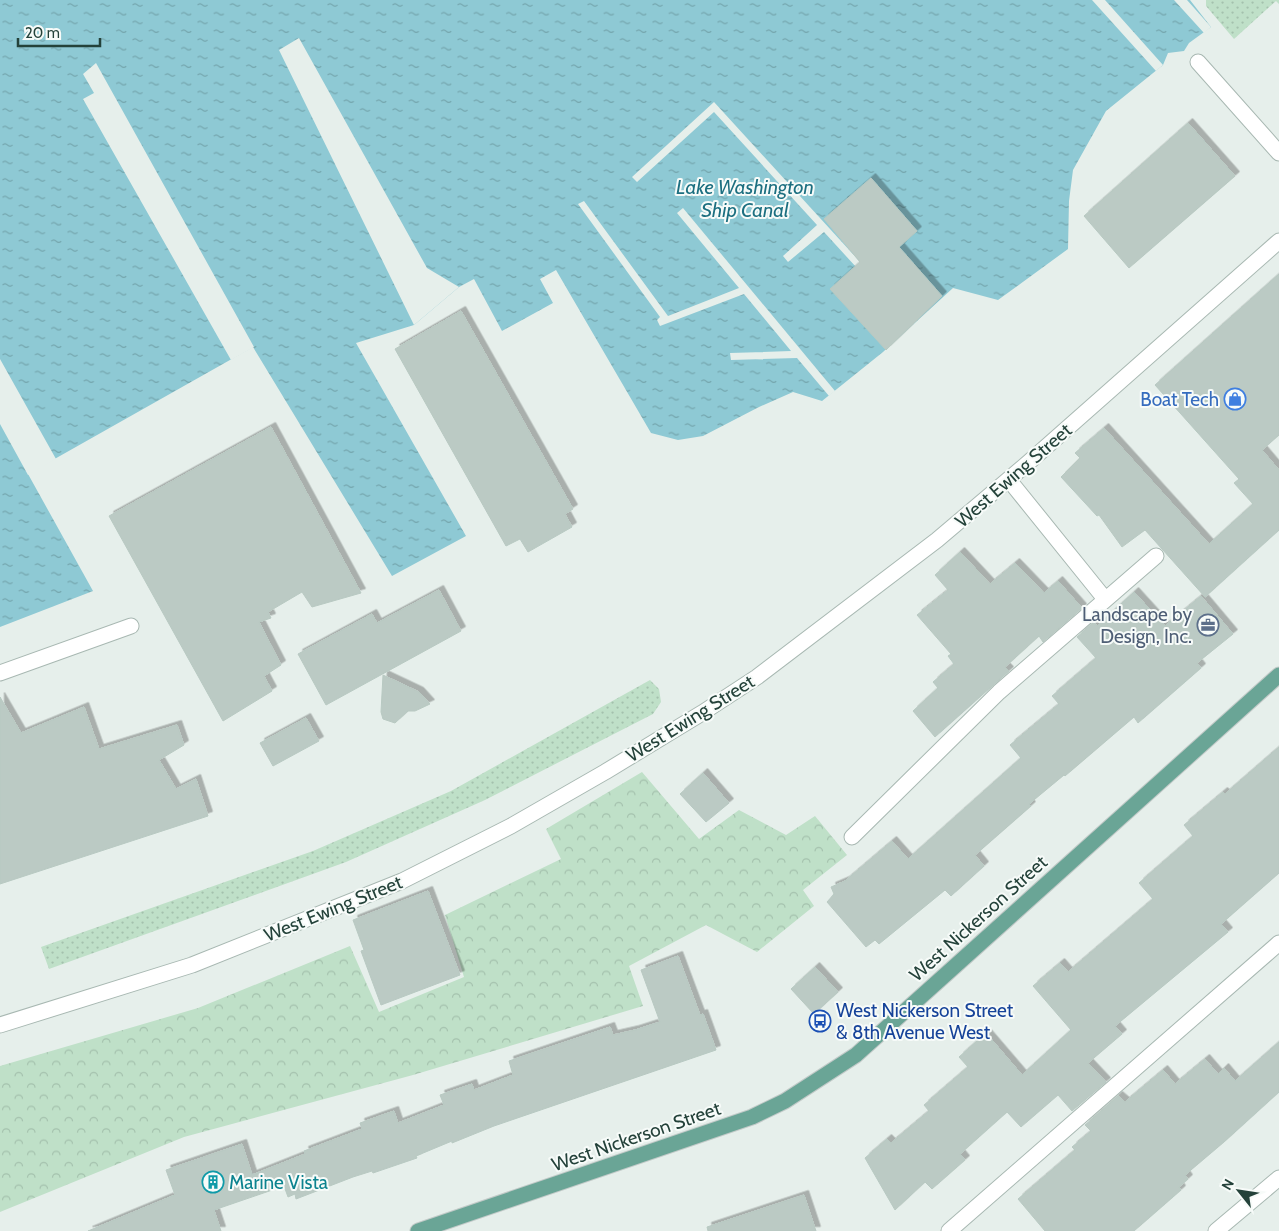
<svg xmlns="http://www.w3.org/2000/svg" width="1279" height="1231" viewBox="0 0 1279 1231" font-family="Cabin,sans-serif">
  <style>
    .grass { fill: url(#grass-dots) }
    .forest { fill: url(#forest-crowns) }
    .water { fill: url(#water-ripples) }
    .pier { fill: #e6efeb }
    .building { fill: #bbcac4; stroke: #b8c9c2; filter: url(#shadow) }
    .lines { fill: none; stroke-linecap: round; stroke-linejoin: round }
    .minor-casing { stroke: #a8b8b2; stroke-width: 17 }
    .major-casing { stroke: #c2cac8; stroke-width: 17 }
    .minor { stroke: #fff; stroke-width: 15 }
    .major { stroke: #6aa596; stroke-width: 15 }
    .labels { text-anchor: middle; stroke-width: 4; stroke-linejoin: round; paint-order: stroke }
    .shop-label { font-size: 19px; fill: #366cbe; stroke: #f7fbf9; text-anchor: end }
    .street-label { font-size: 19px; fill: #24423a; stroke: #f7fbf9 }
    .service-label { font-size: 19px; fill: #4e5e75; stroke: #f7fbf9; text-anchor: end }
    .transit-label { font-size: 19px; fill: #164399; stroke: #f7fbf9; text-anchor: start }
    .culture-label { font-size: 19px; fill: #0d838f; stroke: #f7fbf9; text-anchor: start }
    .water-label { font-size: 20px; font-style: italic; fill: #1c6f80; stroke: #f7fbf9 }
  </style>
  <defs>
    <pattern id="grass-dots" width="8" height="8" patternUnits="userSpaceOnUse" patternTransform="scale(1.25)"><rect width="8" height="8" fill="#bfe0c8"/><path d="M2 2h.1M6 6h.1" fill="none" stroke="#a4c1ad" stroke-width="1.8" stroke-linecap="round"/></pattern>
    <pattern id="forest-crowns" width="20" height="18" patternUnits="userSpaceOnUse" patternTransform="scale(1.25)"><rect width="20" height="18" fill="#bfe0c8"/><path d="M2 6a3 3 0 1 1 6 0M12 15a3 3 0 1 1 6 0" fill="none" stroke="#a4c1ad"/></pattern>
    <pattern id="water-ripples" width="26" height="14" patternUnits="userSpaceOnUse" patternTransform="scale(1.25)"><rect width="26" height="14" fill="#8ec9d4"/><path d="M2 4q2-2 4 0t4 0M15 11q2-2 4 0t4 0" fill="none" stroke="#74a5ad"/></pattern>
    <filter id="shadow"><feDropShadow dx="4.5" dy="-4.5" stdDeviation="0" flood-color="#0004"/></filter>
  </defs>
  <rect width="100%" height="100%" fill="#e6efeb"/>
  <path class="grass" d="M 1206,0 L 1279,0 L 1279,4 L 1276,1 L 1234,39 L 1206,6 Z
    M 650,680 L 659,689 L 661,702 L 653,714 L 485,800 L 346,862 L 49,969 L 41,947 L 313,851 L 451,791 Z"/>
  <path class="forest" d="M 642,772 L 699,839 L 739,810 L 786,835 L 815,816 L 847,855 L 803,890 L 814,906 L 757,952 L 706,925 L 629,966 L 643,1006 L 413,1075 L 184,1137 L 0,1212 L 0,1066 L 198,1008 L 350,946 L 379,1012 L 464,977 L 445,915 L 561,859 L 546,829 Z"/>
  <path class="water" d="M 0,0 L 1190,0 L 1211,27 L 1189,43 L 1184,51 L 1168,53 L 1163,65 L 1106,111 L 1073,170 L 1069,201 L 1068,249 L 998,300 L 953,288 L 883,352 L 822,401 L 793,392 L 759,407 L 703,436 L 678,440 L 651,433 L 556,270 L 540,279 L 553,303 L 502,331 L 474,279 L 459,287 L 414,325 L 356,343 L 466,536 L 392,576 L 253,347 L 28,474 L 93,591 L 0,627 Z"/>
  <path class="pier" d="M 1092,0 L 1105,0 L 1163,65 L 1156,71 Z
    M 1174,0 L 1187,0 L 1211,27 L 1204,33 Z
    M 299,38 L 427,268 L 459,287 L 414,325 L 279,50 Z
    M 96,63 L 254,347 L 231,360 L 83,99 L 94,93 L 83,74 Z
    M 714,102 L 915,322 L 910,326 L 824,232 L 788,262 L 783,256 L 817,225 L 714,112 L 637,182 L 632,177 Z
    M 584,201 L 668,316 L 739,288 L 677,213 L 683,208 L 835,391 L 829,396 L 797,358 L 731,360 L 730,353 L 791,351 L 744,294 L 660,326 L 657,320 L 660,317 L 578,204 Z
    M 0,359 L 56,459 L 28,475 L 0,424 Z"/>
  <path class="building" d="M 1188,123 L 1235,176 L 1129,268 L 1084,216 Z
    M 871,178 L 917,231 L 899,247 L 942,296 L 886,350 L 830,289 L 860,262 L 824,219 Z
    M 1279,274 L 1279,435 L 1262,450 L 1279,470 L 1279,530 L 1205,597 L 1145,530 L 1122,547 L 1099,515 L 1097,516 L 1061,477 L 1080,458 L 1075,453 L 1104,428 L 1209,544 L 1253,504 L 1234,483 L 1239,479 L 1155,385 Z
    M 461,311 L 573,509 L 565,514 L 572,527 L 528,552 L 520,539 L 506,546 L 395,349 Z
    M 271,427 L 361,593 L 312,607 L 302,592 L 268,612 L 271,618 L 259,622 L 281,665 L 264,676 L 272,691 L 223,721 L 109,516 Z
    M 960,552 L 990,584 L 1015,563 L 1044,593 L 1058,581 L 1082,608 L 1043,642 L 1039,636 L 1005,667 L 1009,671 L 935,737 L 913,711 L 938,688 L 933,682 L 954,664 L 948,656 L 951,654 L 917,615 L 948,590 L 935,575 Z
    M 439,590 L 461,631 L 326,705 L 298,654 L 372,614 L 377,623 Z
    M 1134,592 L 1165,626 L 1201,596 L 1233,634 L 1197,663 L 1201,668 L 1138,723 L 1134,717 L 1065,776 L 1064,775 L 1029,804 L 1031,806 L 975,855 L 984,866 L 951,896 L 945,890 L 879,944 L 875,940 L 866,947 L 827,902 L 834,894 L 831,887 L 845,881 L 892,841 L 908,859 L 1021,758 L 1010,745 L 1059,704 L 1052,696 L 1096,658 L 1077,637 L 1094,622 L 1097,626 Z
    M 383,675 L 419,692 L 430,704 L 415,711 L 408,711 L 395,723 L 383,719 L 381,712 Z
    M 0,697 L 21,733 L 84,707 L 99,749 L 177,725 L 184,745 L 159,760 L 176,789 L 196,779 L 208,816 L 0,884 Z
    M 306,718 L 319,741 L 273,766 L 260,743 Z
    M 1279,747 L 1279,873 L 1221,924 L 1228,932 L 1115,1026 L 1122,1034 L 1088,1063 L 1106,1082 L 1072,1111 L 1058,1095 L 1021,1127 L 1007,1112 L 960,1154 L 965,1160 L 932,1189 L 925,1182 L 895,1210 L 865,1158 L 887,1139 L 891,1143 L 929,1111 L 924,1105 L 968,1067 L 959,1057 L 986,1033 L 1022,1075 L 1071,1030 L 1033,986 L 1060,963 L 1068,972 L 1153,899 L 1139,883 L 1193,836 L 1184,825 L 1223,792 L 1225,794 Z
    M 703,773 L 729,803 L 706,822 L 680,794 Z
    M 428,891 L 460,975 L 381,1005 L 361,951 L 364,950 L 353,920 Z
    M 678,956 L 700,1015 L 703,1014 L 716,1050 L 494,1126 L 452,1143 L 452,1141 L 416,1156 L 417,1158 L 373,1173 L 372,1171 L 353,1177 L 296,1199 L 295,1194 L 288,1197 L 284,1186 L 214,1210 L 221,1231 L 88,1231 L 175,1195 L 166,1170 L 242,1144 L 252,1175 L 305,1154 L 304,1151 L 362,1129 L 360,1123 L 394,1111 L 398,1123 L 444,1105 L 440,1095 L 472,1084 L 474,1090 L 513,1075 L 509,1061 L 610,1027 L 613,1035 L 635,1030 L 660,1022 L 641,970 Z
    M 815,967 L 838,992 L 814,1014 L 791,989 Z
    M 1279,1042 L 1279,1092 L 1224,1142 L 1185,1175 L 1188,1179 L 1179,1187 L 1181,1190 L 1134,1231 L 1045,1231 L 1018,1199 L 1075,1150 L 1072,1147 L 1091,1131 L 1085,1125 L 1118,1096 L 1125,1102 L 1163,1070 L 1175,1084 L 1205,1059 L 1218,1074 L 1224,1068 L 1235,1081 Z
    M 804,1195 L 816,1231 L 708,1231 L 707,1227 Z"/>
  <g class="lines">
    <g class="minor-casing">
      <path id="minor" d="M 1198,62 L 1279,153
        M 1009,480 L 1105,599
        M 0,673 L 131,626
        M 852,837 L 999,692 L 1156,556
        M 0,1025 L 192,965 L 402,881 L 511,826 L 605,772 L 702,713 L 757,677 L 937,540 L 1029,462 L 1279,241
        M 949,1231 L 1279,943
        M 1216,1231 L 1279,1178"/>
    </g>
    <g class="major-casing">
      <path id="major" d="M 418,1231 L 752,1117 L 785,1101 L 856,1055 L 1279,675"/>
    </g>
    <use href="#minor" class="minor"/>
    <use href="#major" class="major"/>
  </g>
  <defs>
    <g id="shop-ring" transform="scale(1.125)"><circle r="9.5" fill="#f7fbf9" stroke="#3f7fe0" stroke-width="1.5"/><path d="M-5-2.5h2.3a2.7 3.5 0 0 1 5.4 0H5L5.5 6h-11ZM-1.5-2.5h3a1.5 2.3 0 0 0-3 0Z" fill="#3f7fe0"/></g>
    <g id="office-ring" transform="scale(1.125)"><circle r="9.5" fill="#f7fbf9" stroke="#5c6f8a" stroke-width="1.5"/><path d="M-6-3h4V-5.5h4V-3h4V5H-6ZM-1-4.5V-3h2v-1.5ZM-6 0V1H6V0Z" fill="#5c6f8a"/></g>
    <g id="bus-ring" transform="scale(1.125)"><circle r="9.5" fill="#f7fbf9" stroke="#1a4fb4" stroke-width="1.5"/><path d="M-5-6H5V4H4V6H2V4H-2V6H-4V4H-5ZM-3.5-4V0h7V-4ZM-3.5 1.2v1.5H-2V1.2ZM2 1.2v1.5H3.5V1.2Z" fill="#1a4fb4"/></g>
    <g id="building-ring" transform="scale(1.125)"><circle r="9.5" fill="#f7fbf9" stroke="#0f9aa8" stroke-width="1.5"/><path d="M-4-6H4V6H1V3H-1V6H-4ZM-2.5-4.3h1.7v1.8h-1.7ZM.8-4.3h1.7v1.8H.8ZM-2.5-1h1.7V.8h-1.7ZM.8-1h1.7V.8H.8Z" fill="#0f9aa8"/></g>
  </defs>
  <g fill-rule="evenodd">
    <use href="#shop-ring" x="1235" y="399"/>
    <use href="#office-ring" x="1208" y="625"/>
    <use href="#bus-ring" x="820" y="1021"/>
    <use href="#building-ring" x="213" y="1182"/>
  </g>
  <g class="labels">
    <g class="shop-label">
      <text x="1219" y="406">Boat Tech</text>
    </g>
    <g class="street-label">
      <text transform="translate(1013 475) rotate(-41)" y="7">West Ewing Street</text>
      <text transform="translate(690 718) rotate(-32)" y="7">West Ewing Street</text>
      <text transform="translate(333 908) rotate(-22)" y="7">West Ewing Street</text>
      <text transform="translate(978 918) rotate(-42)" y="7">West Nickerson Street</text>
      <text transform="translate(636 1136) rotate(-19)" y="7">West Nickerson Street</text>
    </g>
    <g class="service-label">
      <text x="1192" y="621">Landscape by<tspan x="1192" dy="22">Design, Inc.</tspan></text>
    </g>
    <g class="transit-label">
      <text x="836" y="1017">West Nickerson Street<tspan x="836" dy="22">&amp; 8th Avenue West</tspan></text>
    </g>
    <g class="culture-label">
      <text x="229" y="1189">Marine Vista</text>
    </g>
    <g class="water-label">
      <text x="745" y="194">Lake Washington<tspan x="745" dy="23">Ship Canal</tspan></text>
    </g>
  </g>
  <g transform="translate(1239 1191) rotate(300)" stroke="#f7fbf9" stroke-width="4" paint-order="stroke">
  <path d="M0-4L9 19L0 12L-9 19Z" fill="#24423a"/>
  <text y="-8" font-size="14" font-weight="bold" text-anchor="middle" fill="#24423a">N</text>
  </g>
  <path d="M18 38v8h82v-8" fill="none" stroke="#24423a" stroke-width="2.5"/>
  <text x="25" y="38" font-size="15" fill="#24423a" stroke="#f7fbf9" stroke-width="4" paint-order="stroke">20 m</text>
</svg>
